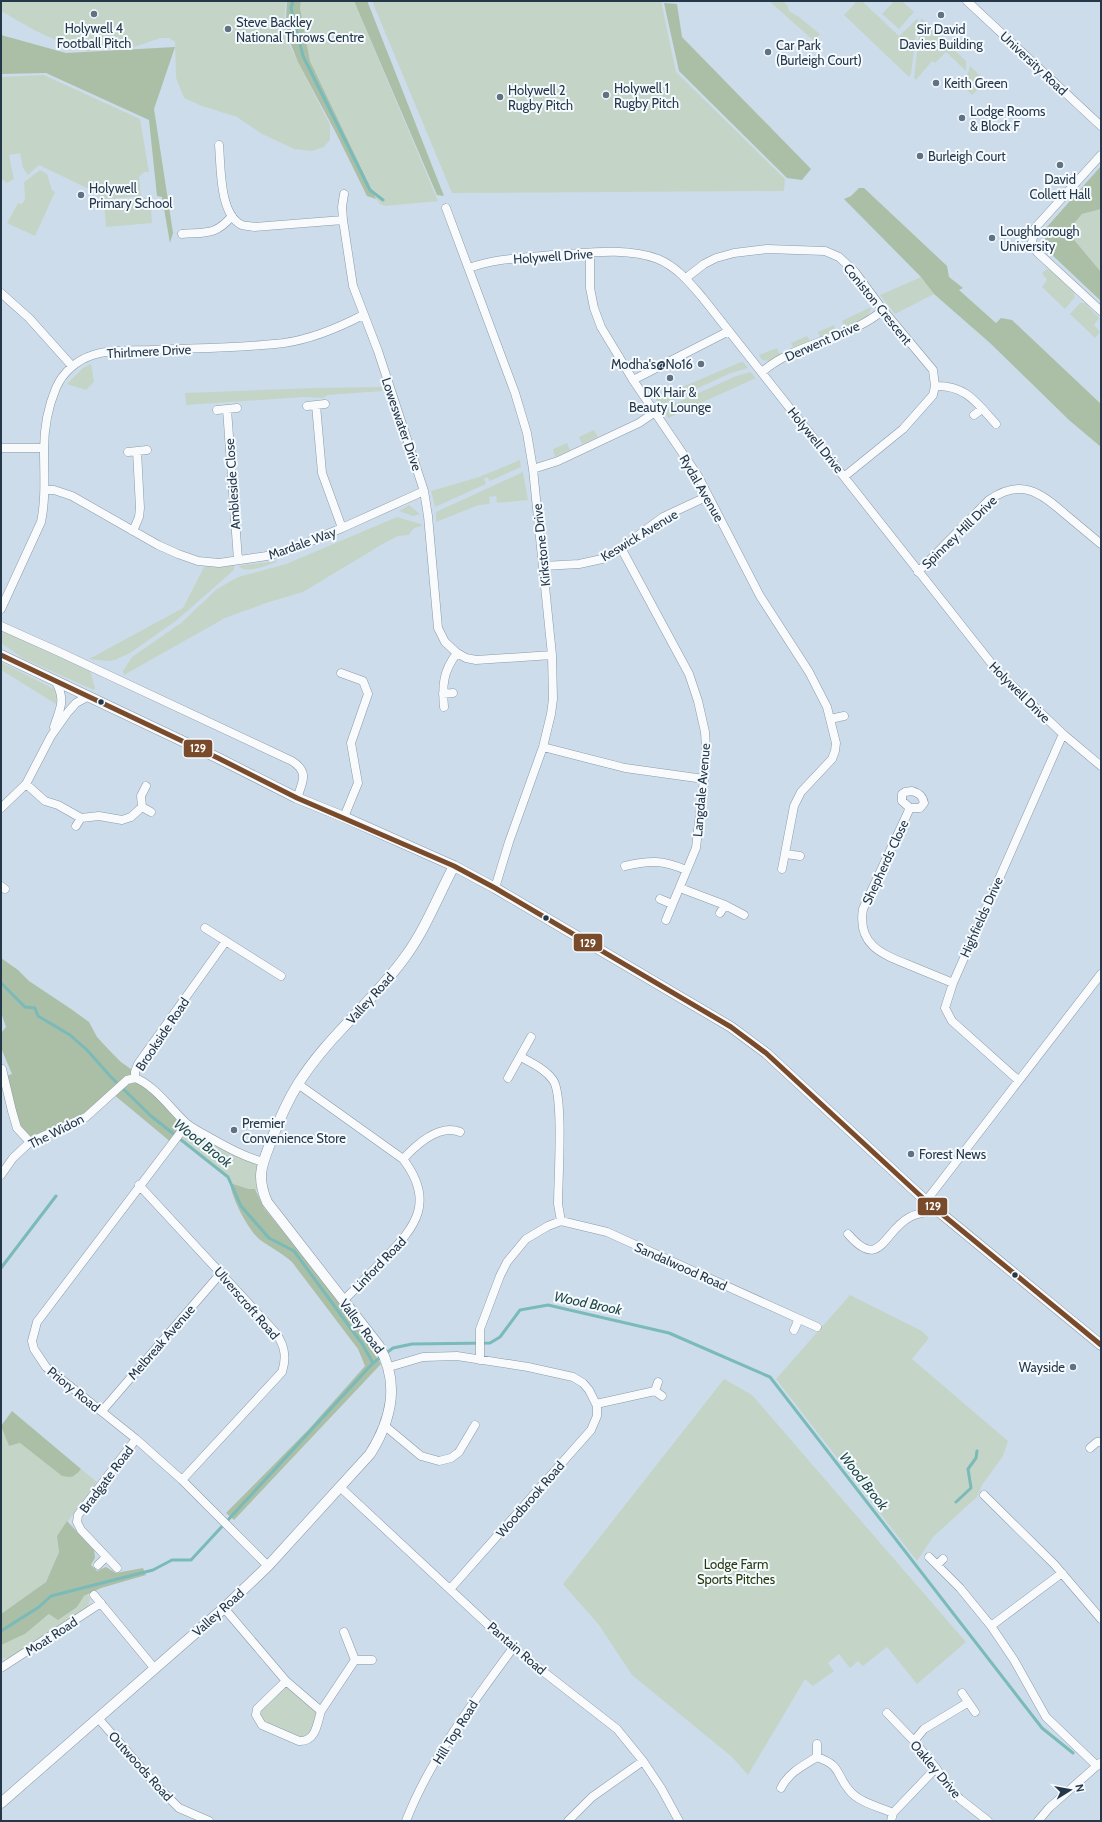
<svg xmlns="http://www.w3.org/2000/svg" width="1102" height="1822" viewBox="0 0 1102 1822" font-family="Cabin,sans-serif">
  <style>
    .green { fill: #c4d5c7 }
    .forest { fill: #aabfa6 }
    .lines { fill: none; stroke-linecap: round; stroke-linejoin: round }
    .stream { stroke: #7abab9; stroke-width: 3 }
    .minor-casing { stroke: #8a9aa8; stroke-width: 9 }
    .tertiary-casing { stroke: #8a9aa8; stroke-width: 11 }
    .minor { stroke: #f8fafc; stroke-width: 8 }
    .tertiary { stroke: #f8fafc; stroke-width: 10 }
    .bus-1-casing { stroke: #f5faff; stroke-width: 8 }
    .bus-1 { stroke: #7a4b2a; stroke-width: 5 }
    .poi-dot { fill: #607182; stroke: #f5faff; stroke-width: 1.5 }
    .bus-dot { fill: #25384a; stroke: #f5faff; stroke-width: 1.5 }
    .labels { text-anchor: middle; stroke-width: 4; stroke-linejoin: round; paint-order: stroke }
    .poi-label { font-size: 13px; fill: #25384a; stroke: #f5faff; text-anchor: start }
    .street-label { font-size: 13px; fill: #25384a; stroke: #f5faff }
    .park-label { font-size: 13px; fill: #27380d; stroke: #f5faff }
    .water-label { font-size: 14px; font-style: italic; fill: #214946; stroke: #f5faff }
    .line-badge { stroke: #f5faff; stroke-width: 1.5 }
    .badge-label { font-size: 11px; text-anchor: middle; font-weight: bold; fill: #fff }
  </style>
  <rect width="100%" height="100%" fill="#cddceb"/>
  <path class="green" d="M 1,1 L 286,1 L 284,21 L 288,42 L 330,125 L 330,140 L 324,147 L 312,151 L 294,149 L 262,134 L 237,117 L 202,106 L 184,98 L 176,78 L 175,42 L 169,38 L 161,38 L 134,47 L 111,45 L 88,51 L 72,48 L 34,30 L 1,11 Z
    M 301,1 L 354,1 L 438,201 L 385,206 L 380,204 L 376,199 L 310,61 L 300,8 Z
    M 372,1 L 661,1 L 676,72 L 785,179 L 784,191 L 452,193 Z
    M 769,1 L 783,1 L 788,6 L 789,11 L 799,17 L 820,34 L 814,41 Z
    M 857,1 L 862,1 L 899,36 L 918,18 L 911,74 L 909,77 L 844,15 Z
    M 894,1 L 902,1 L 914,12 L 899,29 L 882,14 Z
    M 921,18 L 966,61 L 966,71 L 946,52 L 935,63 L 932,61 L 916,80 L 914,78 Z
    M 970,66 L 986,81 L 972,95 L 964,87 Z
    M 44,75 L 140,119 L 149,172 L 144,172 L 139,177 L 141,196 L 101,200 L 95,192 L 39,165 L 28,175 L 23,168 L 20,153 L 9,155 L 14,179 L 7,183 L 1,179 L 1,77 Z
    M 40,170 L 47,174 L 52,190 L 55,192 L 35,236 L 7,223 L 18,203 L 22,204 L 25,199 L 24,182 Z
    M 150,197 L 152,223 L 106,227 L 104,202 Z
    M 1101,209 L 1101,272 L 1075,241 L 1071,227 L 1082,214 Z
    M 1047,269 C 1055,271 1075,289 1075,297 L 1065,309 L 1042,287 L 1047,280 L 1042,273 Z
    M 921,277 L 934,294 L 895,314 L 880,295 Z
    M 1080,303 L 1085,303 L 1099,318 L 1094,325 L 1100,332 L 1095,338 L 1070,314 Z
    M 871,307 C 871,320 854,323 844,327 L 842,321 Z
    M 834,325 L 836,331 L 820,338 L 818,332 Z
    M 807,336 L 811,342 L 794,350 L 791,343 Z
    M 777,348 L 781,356 L 769,361 L 762,360 L 759,355 Z
    M 741,362 L 743,362 L 748,368 L 731,373 L 661,405 L 659,405 L 656,400 L 656,398 Z
    M 91,364 L 94,382 L 86,390 L 67,384 L 83,368 Z
    M 750,372 L 756,378 L 668,418 L 663,409 L 734,377 Z
    M 381,387 L 383,391 L 328,395 L 323,398 L 304,397 L 186,405 L 185,393 L 314,388 Z
    M 594,430 L 598,437 L 582,444 L 579,437 Z
    M 567,443 L 570,450 L 555,457 L 553,449 Z
    M 520,460 L 521,467 L 490,481 L 487,477 L 484,479 L 486,484 L 435,507 L 431,491 L 479,477 Z
    M 523,472 L 528,500 L 497,503 L 496,496 L 489,497 L 490,504 L 479,505 L 436,522 L 436,512 Z
    M 409,505 L 420,514 L 413,516 L 399,511 Z
    M 397,517 L 421,524 L 422,526 L 414,528 L 409,535 L 398,536 L 381,545 L 303,592 L 266,603 L 225,618 L 124,675 L 123,671 L 132,657 L 181,623 L 217,589 L 238,577 L 286,564 Z
    M 277,561 L 277,562 C 267,565 248,574 239,567 L 242,565 Z
    M 234,565 L 234,570 L 177,620 L 130,653 L 115,660 L 107,661 L 89,659 L 183,608 L 204,567 Z
    M 5,631 L 90,671 L 95,688 L 94,690 L 24,659 L 1,643 L 1,632 Z
    M 1,662 L 54,689 L 57,696 L 56,704 L 1,670 Z
    M 187,1124 L 263,1162 L 262,1190 L 249,1189 L 233,1184 L 228,1177 L 177,1136 Z
    M 850,1295 L 922,1331 L 929,1338 L 912,1359 L 1008,1441 L 1003,1456 L 982,1485 L 977,1497 L 933,1537 L 917,1561 L 776,1379 Z
    M 724,1379 L 752,1395 L 966,1642 L 917,1684 L 887,1647 L 863,1666 L 858,1661 L 850,1668 L 839,1654 L 828,1663 L 834,1671 L 813,1686 L 805,1679 L 748,1775 L 732,1757 L 632,1675 L 599,1625 L 563,1584 Z
    M 1,1427 L 9,1446 L 20,1443 L 62,1476 L 76,1476 L 81,1469 L 97,1482 L 57,1536 L 59,1552 L 46,1582 L 1,1614 Z
    M 88,1595 L 90,1599 L 88,1607 L 9,1659 L 5,1658 L 1,1661 L 1,1645 L 25,1634 L 50,1614 L 77,1607 L 84,1596 Z
    M 286,1681 L 321,1711 L 308,1740 L 268,1728 L 257,1709 Z"/>
  <path class="forest" d="M 287,1 L 301,1 L 300,8 L 310,61 L 376,199 L 367,196 L 336,133 L 298,62 L 288,37 L 286,20 Z
    M 354,1 L 368,1 L 368,3 L 444,196 L 437,195 Z
    M 664,3 L 677,4 L 682,37 L 811,169 L 802,180 L 787,178 L 679,71 Z
    M 1,35 L 66,53 L 175,47 L 154,109 L 173,233 L 170,243 L 162,197 L 157,196 L 149,120 L 46,73 L 1,74 Z
    M 1101,166 L 1101,209 L 1082,214 L 1071,227 L 1075,241 L 1101,272 L 1101,301 L 1049,252 L 1045,240 L 1046,228 Z
    M 859,188 L 864,188 L 947,266 L 949,277 L 963,288 L 959,290 L 996,323 L 1001,318 L 1012,320 L 1101,404 L 1101,447 L 1069,420 L 990,343 L 934,294 L 921,277 L 844,199 L 851,196 Z
    M 1,958 L 18,970 L 29,981 L 71,1009 L 89,1022 L 97,1037 L 110,1051 L 121,1062 L 135,1072 L 187,1124 L 172,1143 L 113,1094 L 98,1108 L 30,1142 L 17,1128 L 5,1076 L 12,1074 L 1,1048 L 1,1033 L 6,1027 L 1,1012 Z
    M 233,1184 L 249,1189 L 255,1189 L 264,1208 L 341,1303 L 381,1364 L 234,1520 L 226,1513 L 309,1429 L 365,1366 L 358,1349 L 292,1262 C 282,1253 270,1247 259,1239 C 248,1229 234,1202 231,1188 Z
    M 12,1411 L 81,1469 C 75,1477 72,1478 62,1476 L 20,1443 L 9,1446 L 1,1426 Z
    M 67,1521 L 94,1550 L 95,1558 L 91,1565 L 97,1571 L 106,1567 L 116,1573 L 143,1568 L 146,1575 L 101,1588 L 84,1596 L 77,1607 L 58,1620 L 49,1614 L 25,1634 L 1,1645 L 1,1614 L 46,1582 L 59,1552 L 57,1536 Z"/>
  <g class="lines">
    <path class="stream" d="M 293,1 L 291,8 L 303,56 L 370,190 L 383,200
      M 1,983 L 25,1007 L 35,1008 L 38,1016 L 70,1035 L 87,1050 L 111,1077 L 151,1116 L 228,1177 L 241,1206 L 269,1238 L 294,1251 L 363,1345 L 373,1363 L 393,1348 L 412,1344 L 490,1343 L 500,1337 L 520,1310 L 548,1305 L 669,1333 L 770,1377 L 1042,1728 L 1073,1753
      M 1,1268 L 56,1196
      M 956,1502 L 971,1488 L 968,1469 L 976,1458 L 977,1451
      M 1,1631 L 39,1607 L 51,1596 L 153,1570 L 172,1560 L 191,1560 L 373,1363"/>
    <g class="minor-casing">
      <path id="minor" d="M 967,1 L 1101,126
        M 219,145 C 221,166 219,215 242,225 C 245,226 250,226 254,227 L 343,220
        M 1101,155 L 1035,228 L 1032,242 L 1037,252 L 1101,311
        M 344,194 L 342,207 L 343,220 L 353,286 L 378,351 L 424,491 L 428,516 L 438,628 L 445,642 L 457,653 L 466,658 L 476,660 L 552,655
        M 446,208 L 515,393 L 527,433 L 533,469 L 552,655 L 553,699 L 551,714 L 543,747 L 509,842 L 495,888
        M 182,234 C 206,232 215,236 232,216
        M 590,253 L 590,288 L 594,308 L 601,327 L 633,380 L 698,476 L 760,596 L 809,672 L 827,707 L 836,743 L 835,751 L 832,759 L 801,792 L 794,806 L 782,869
        M 469,268 C 496,258 524,258 553,255 C 587,253 626,247 658,259 C 677,267 689,282 702,297 L 999,673 L 1063,734 L 1101,766
        M 686,278 L 704,264 L 716,258 L 734,253 L 767,249 L 825,251 L 839,257 L 855,272 L 883,310 L 933,370 L 935,386 L 933,395 L 903,429 L 845,476
        M 1,293 L 29,318 L 72,366
        M 762,372 C 794,343 850,339 883,310
        M 633,380 L 729,331
        M 935,386 C 966,385 977,403 996,424
        M 316,405 L 322,473 L 342,528
        M 307,406 L 325,404
        M 227,409 L 238,560
        M 217,410 L 237,408
        M 974,415 L 982,409
        M 1,448 L 44,448
        M 128,452 L 147,450
        M 533,469 L 558,461 L 639,423 L 655,412
        M 45,490 L 54,490 L 72,496 L 158,545 L 178,554 L 198,561 L 219,563 L 267,556 L 292,549 L 342,528 L 424,491
        M 133,531 L 139,517 L 140,508 L 137,451
        M 621,548 L 689,674 L 698,701 L 705,732 L 706,748 L 704,779 L 696,848 L 666,920
        M 543,566 L 579,564 L 602,559 L 621,548 L 663,517 L 708,496
        M 918,572 L 989,500 C 1021,478 1040,492 1065,514 C 1077,524 1089,534 1101,544
        M 1,609 L 41,522 C 46,498 44,474 44,450 C 44,429 48,407 56,388 C 63,372 77,360 93,355 C 112,349 134,351 153,350 C 197,348 241,348 284,343 C 312,339 338,328 363,315
        M 1,626 L 57,651 L 292,761 C 309,772 303,781 297,798
        M 341,673 L 363,681 L 368,694 L 351,743 L 358,783 L 344,817
        M 443,694 L 453,693
        M 444,707 C 442,686 443,671 457,653
        M 830,719 L 844,716
        M 54,727 C 60,708 66,701 56,682
        M 543,747 L 625,768 L 704,779
        M 26,784 L 45,801 L 58,805 L 81,818 L 99,816 L 122,820 L 131,817 L 142,807 L 141,796 L 146,786
        M 912,791 C 919,793 923,796 924,803 L 920,808 L 910,808 L 902,801 L 902,794 L 905,792 Z
        M 142,807 L 151,812
        M 1,808 L 26,784 L 51,736 L 68,712 L 76,703 L 87,697
        M 910,808 L 863,909 C 857,945 882,954 909,965 C 924,971 938,977 953,983
        M 76,826 L 81,818
        M 786,854 L 800,856
        M 625,866 C 650,860 663,860 686,870
        M 1,886 L 5,889
        M 680,888 L 725,905 L 744,915
        M 660,899 L 672,904
        M 720,913 L 725,905
        M 205,928 L 281,976
        M 521,1057 C 532,1063 545,1069 553,1080 C 564,1095 558,1181 558,1204 L 561,1221
        M 2,1069 L 12,1111 L 17,1128 L 30,1142
        M 135,1078 L 135,1072 L 138,1064 L 226,941
        M 135,1078 C 153,1084 172,1110 186,1123 C 192,1128 200,1132 207,1136 C 225,1146 242,1156 263,1162
        M 508,1078 L 531,1037
        M 1018,1080 L 952,1021 L 945,1008 L 953,983 L 1063,734
        M 298,1084 L 403,1159 C 435,1201 417,1226 384,1259 C 371,1273 357,1287 343,1301
        M 187,1124 L 37,1322 L 32,1341 L 34,1349 L 46,1367 L 136,1439 L 182,1480 L 268,1566
        M 403,1159 C 416,1145 439,1123 460,1132
        M 1,1175 L 13,1158 L 30,1142 L 86,1117 L 127,1080 L 135,1078
        M 139,1185 L 275,1332 C 285,1345 287,1357 282,1372 L 182,1480
        M 926,1201 L 1101,974
        M 848,1234 C 881,1272 883,1231 910,1217 C 918,1213 928,1212 937,1210
        M 794,1330 L 799,1319
        M 480,1360 L 480,1329 L 500,1276 L 507,1262 L 526,1239 L 548,1226 L 561,1221 L 607,1232 L 817,1327
        M 389,1367 L 423,1357 L 457,1356 L 528,1367 L 573,1377 L 583,1383 L 589,1390 L 597,1406 L 597,1416 L 591,1430 L 451,1588
        M 658,1382 L 655,1391 L 662,1396
        M 596,1404 L 655,1391
        M 102,1411 L 221,1273
        M 385,1426 L 421,1456 L 439,1461 L 451,1458 L 459,1452 L 475,1425
        M 1090,1448 L 1097,1442 L 1101,1442
        M 340,1487 L 513,1648 L 617,1729 L 643,1761 L 661,1788 L 679,1821
        M 984,1495 L 1054,1564 L 1101,1619
        M 929,1557 L 960,1588 L 991,1626 L 1014,1660 L 1046,1717 L 1097,1766
        M 98,1565 L 106,1557
        M 937,1565 L 943,1559
        M 117,1568 L 81,1530 L 77,1522 L 78,1515 L 136,1439
        M 94,1595 L 155,1669
        M 224,1608 L 286,1681 L 321,1711 L 355,1660
        M 991,1626 L 1062,1573
        M 344,1632 L 355,1660 L 372,1660
        M 1,1668 L 101,1603
        M 286,1681 L 257,1709 L 256,1715 L 262,1725 L 299,1741 C 316,1742 317,1724 321,1711
        M 962,1693 L 975,1712
        M 887,1713 L 914,1741 L 936,1768 L 949,1788 L 960,1799 L 988,1821
        M 98,1718 L 157,1786 L 179,1808 L 209,1821
        M 914,1741 L 924,1729 L 967,1703
        M 817,1757 C 842,1766 835,1773 849,1790 C 858,1802 879,1807 893,1813
        M 781,1788 C 788,1773 804,1765 817,1757 L 817,1744
        M 406,1821 C 430,1759 474,1701 513,1648
        M 568,1821 L 592,1797 L 643,1761
        M 891,1821 L 893,1813 L 936,1768
        M 1038,1821 L 1049,1808 L 1100,1763"/>
    </g>
    <g class="tertiary-casing">
      <path id="tertiary" d="M 1,655 L 218,758 L 297,798 L 344,817 L 454,866 L 495,888 L 731,1027 L 766,1053 L 926,1201 L 1101,1345
        M 1,1803 L 224,1608 L 268,1566 L 370,1454 C 392,1419 400,1383 379,1346 L 267,1202 C 255,1174 263,1163 273,1136 C 280,1118 288,1100 298,1084 C 327,1037 373,1002 405,957 C 425,930 438,896 454,866"/>
    </g>
    <use href="#minor" class="minor"/>
    <use href="#tertiary" class="tertiary"/>
    <g class="bus-1-casing">
      <path id="bus-1" d="M 1,655 L 218,758 L 297,798 L 454,866 L 495,888 L 731,1027 L 766,1053 L 926,1201 L 1101,1345"/>
    </g>
    <use href="#bus-1" class="bus-1"/>
  </g>
  <g class="poi-dot">
    <circle cx="94" cy="14" r="4"/>
    <circle cx="941" cy="15" r="4"/>
    <circle cx="228" cy="29" r="4"/>
    <circle cx="768" cy="52" r="4"/>
    <circle cx="936" cy="83" r="4"/>
    <circle cx="606" cy="95" r="4"/>
    <circle cx="500" cy="97" r="4"/>
    <circle cx="962" cy="118" r="4"/>
    <circle cx="920" cy="156" r="4"/>
    <circle cx="1060" cy="165" r="4"/>
    <circle cx="81" cy="195" r="4"/>
    <circle cx="992" cy="238" r="4"/>
    <circle cx="701" cy="364" r="4"/>
    <circle cx="670" cy="378" r="4"/>
    <circle cx="234" cy="1130" r="4"/>
    <circle cx="911" cy="1154" r="4"/>
    <circle cx="1073" cy="1367" r="4"/>
  </g>
  <g class="bus-dot">
    <circle cx="101" cy="702" r="3.5"/>
    <circle cx="546" cy="918" r="3.5"/>
    <circle cx="1015" cy="1275" r="3.5"/>
  </g>
  <g class="labels">
    <g class="poi-label">
      <text x="236" y="27">Steve Backley<tspan x="236" dy="15">National Throws Centre</tspan></text>
      <text x="94" y="33" text-anchor="middle">Holywell 4<tspan x="94" dy="15">Football Pitch</tspan></text>
      <text x="941" y="34" text-anchor="middle">Sir David<tspan x="941" dy="15">Davies Building</tspan></text>
      <text x="776" y="50">Car Park<tspan x="776" dy="15">(Burleigh Court)</tspan></text>
      <text x="944" y="88">Keith Green</text>
      <text x="614" y="93">Holywell 1<tspan x="614" dy="15">Rugby Pitch</tspan></text>
      <text x="508" y="95">Holywell 2<tspan x="508" dy="15">Rugby Pitch</tspan></text>
      <text x="970" y="116">Lodge Rooms<tspan x="970" dy="15">&amp; Block F</tspan></text>
      <text x="928" y="161">Burleigh Court</text>
      <text x="1060" y="184" text-anchor="middle">David<tspan x="1060" dy="15">Collett Hall</tspan></text>
      <text x="89" y="193">Holywell<tspan x="89" dy="15">Primary School</tspan></text>
      <text x="1000" y="236">Loughborough<tspan x="1000" dy="15">University</tspan></text>
      <text x="693" y="369" text-anchor="end">Modha's@No16</text>
      <text x="670" y="397" text-anchor="middle">DK Hair &amp;<tspan x="670" dy="15">Beauty Lounge</tspan></text>
      <text x="242" y="1128">Premier<tspan x="242" dy="15">Convenience Store</tspan></text>
      <text x="919" y="1159">Forest News</text>
      <text x="1065" y="1372" text-anchor="end">Wayside</text>
    </g>
    <g class="street-label">
      <text transform="translate(1034 63) rotate(43)" y="5">University Road</text>
      <text transform="translate(553 256) rotate(-4)" y="5">Holywell Drive</text>
      <text transform="translate(878 304) rotate(51)" y="5">Coniston Crescent</text>
      <text transform="translate(822 341) rotate(-24)" y="5">Derwent Drive</text>
      <text transform="translate(149 351) rotate(-3)" y="5">Thirlmere Drive</text>
      <text transform="translate(402 424) rotate(71)" y="5">Loweswater Drive</text>
      <text transform="translate(816 440) rotate(51)" y="5">Holywell Drive</text>
      <text transform="translate(232 484) rotate(-94)" y="5">Ambleside Close</text>
      <text transform="translate(702 488) rotate(60)" y="5">Rydal Avenue</text>
      <text transform="translate(959 532) rotate(-44)" y="5">Spinney Hill Drive</text>
      <text transform="translate(639 535) rotate(-31)" y="5">Keswick Avenue</text>
      <text transform="translate(302 543) rotate(-20)" y="5">Mardale Way</text>
      <text transform="translate(541 545) rotate(-96)" y="5">Kirkstone Drive</text>
      <text transform="translate(1020 692) rotate(45)" y="5">Holywell Drive</text>
      <text transform="translate(701 790) rotate(-85)" y="5">Langdale Avenue</text>
      <text transform="translate(885 862) rotate(-65)" y="5">Shepherds Close</text>
      <text transform="translate(981 917) rotate(-66)" y="5">Highfields Drive</text>
      <text transform="translate(370 998) rotate(-48)" y="5">Valley Road</text>
      <text transform="translate(162 1034) rotate(-56)" y="5">Brookside Road</text>
      <text transform="translate(56 1131) rotate(-27)" y="5">The Widon</text>
      <text transform="translate(379 1264) rotate(-46)" y="5">Linford Road</text>
      <text transform="translate(681 1266) rotate(24)" y="5">Sandalwood Road</text>
      <text transform="translate(247 1303) rotate(49)" y="5">Ulverscroft Road</text>
      <text transform="translate(362 1326) rotate(53)" y="5">Valley Road</text>
      <text transform="translate(161 1342) rotate(-49)" y="5">Melbreak Avenue</text>
      <text transform="translate(74 1389) rotate(39)" y="5">Priory Road</text>
      <text transform="translate(106 1479) rotate(-53)" y="5">Bradgate Road</text>
      <text transform="translate(530 1499) rotate(-49)" y="5">Woodbrook Road</text>
      <text transform="translate(218 1612) rotate(-42)" y="5">Valley Road</text>
      <text transform="translate(51 1636) rotate(-33)" y="5">Moat Road</text>
      <text transform="translate(517 1648) rotate(41)" y="5">Pantain Road</text>
      <text transform="translate(455 1732) rotate(-58)" y="5">Hill Top Road</text>
      <text transform="translate(141 1766) rotate(48)" y="5">Outwoods Road</text>
      <text transform="translate(936 1769) rotate(50)" y="5">Oakley Drive</text>
    </g>
    <g class="park-label">
      <text x="736" y="1569">Lodge Farm<tspan x="736" dy="15">Sports Pitches</tspan></text>
    </g>
    <g class="water-label">
      <text transform="translate(203 1143) rotate(38)" y="5">Wood Brook</text>
      <text transform="translate(588 1303) rotate(12)" y="5">Wood Brook</text>
      <text transform="translate(864 1481) rotate(52)" y="5">Wood Brook</text>
    </g>
  </g>
  <g class="line-badge">
    <rect x="183" y="739" width="30" height="19" rx="4" fill="#7a4b2a"/>
    <rect x="573" y="933" width="30" height="19" rx="4" fill="#7a4b2a"/>
    <rect x="917" y="1197" width="31" height="19" rx="4" fill="#7a4b2a"/>
  </g>
  <g class="badge-label">
    <text x="198" y="752">129</text>
    <text x="588" y="947">129</text>
    <text x="933" y="1210">129</text>
  </g>
  <rect width="1102" height="1822" fill="none" stroke="#25384a" stroke-width="4"/>
  <g transform="translate(1070 1790) rotate(79)" stroke="#f5faff" stroke-width="3" paint-order="stroke">
  <path d="M0-3L7 15L0 10L-7 15Z" fill="#25384a"/>
  <text y="-6" font-size="11" font-weight="bold" text-anchor="middle" fill="#25384a">N</text>
  </g>
</svg>
